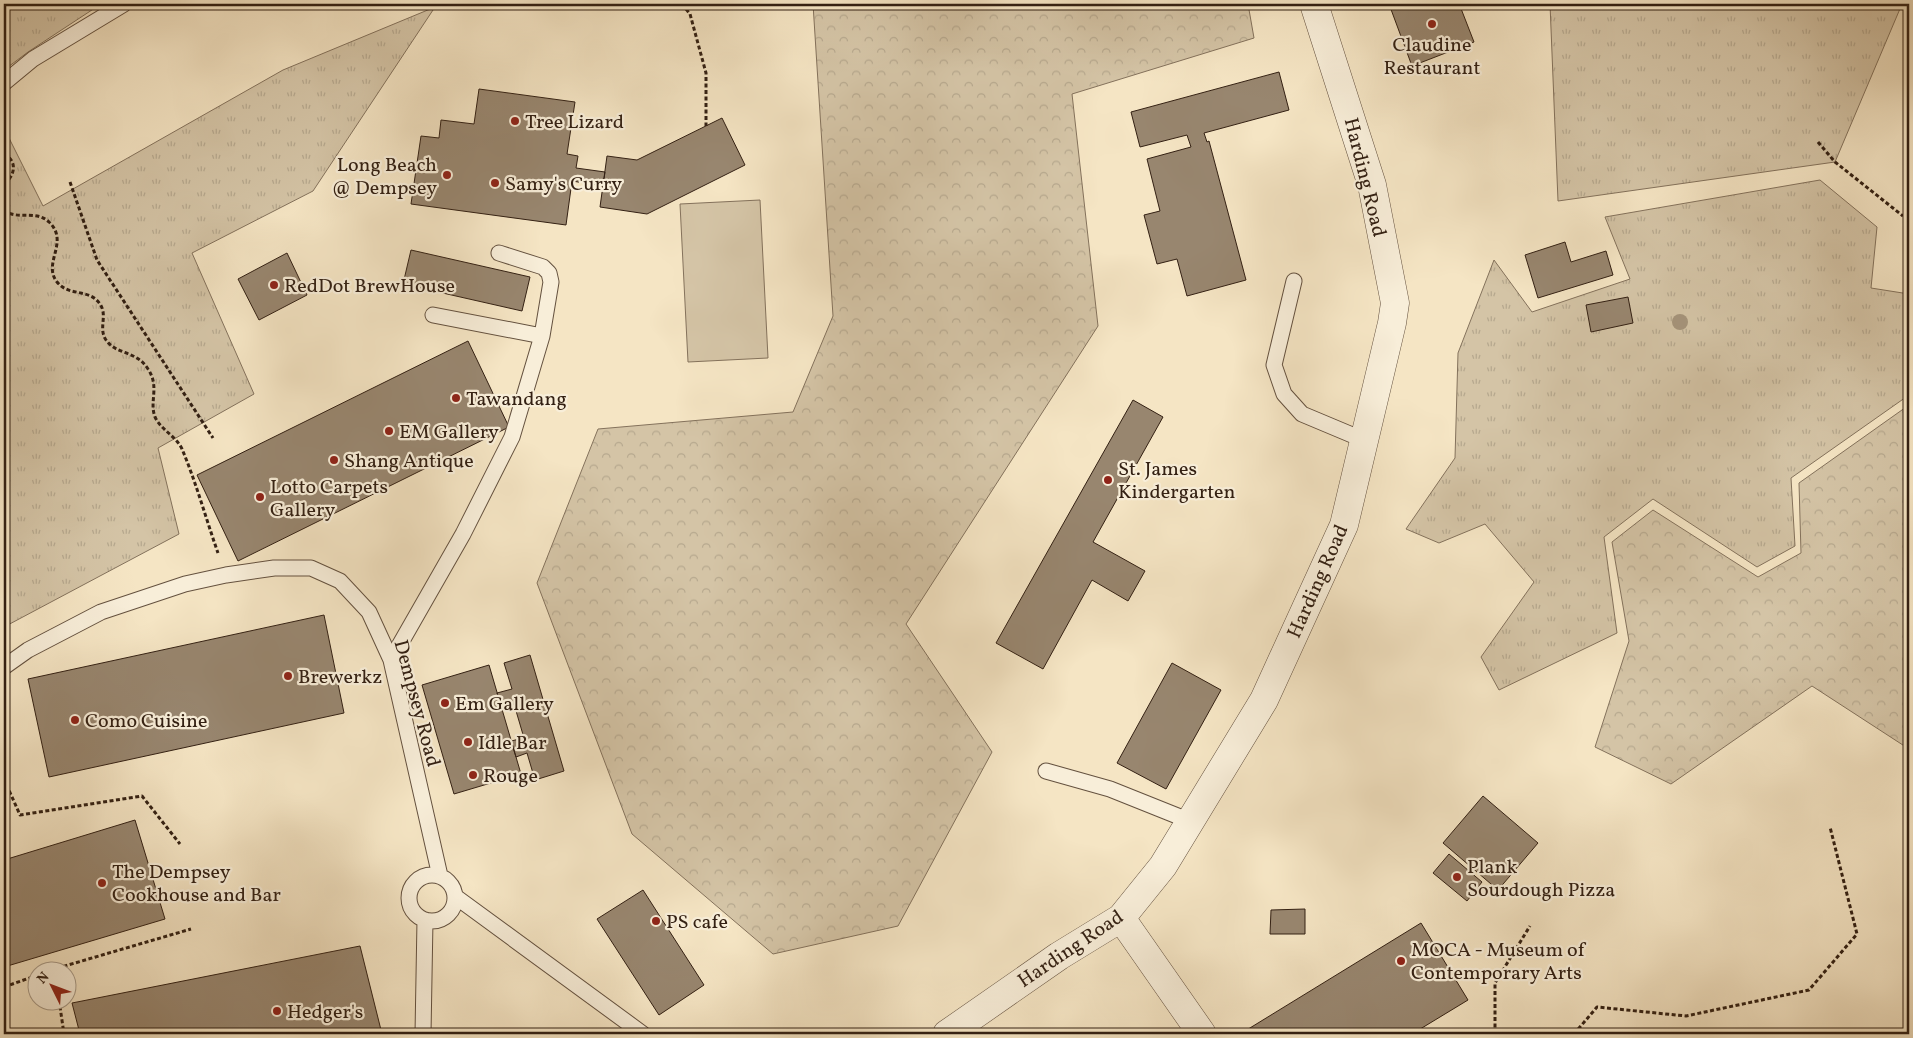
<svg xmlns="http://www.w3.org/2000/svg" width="1913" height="1038" viewBox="0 0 1913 1038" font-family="Vollkorn,serif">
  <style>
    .grass { fill: url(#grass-tufts); stroke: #84725c }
    .forest { fill: url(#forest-crowns); stroke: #84725c }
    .green { fill: #d4c4a6; stroke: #84725c }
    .building { fill: #98866f; stroke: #332013 }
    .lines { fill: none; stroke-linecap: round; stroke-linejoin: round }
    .lane-casing { stroke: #64513f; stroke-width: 17 }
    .street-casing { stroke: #64513f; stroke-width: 29 }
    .path { stroke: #332013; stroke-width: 3; stroke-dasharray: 4 2.5; stroke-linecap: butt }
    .lane { stroke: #f8eed9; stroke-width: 15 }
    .street { stroke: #f8eed9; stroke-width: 28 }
    .tree { fill: #a5947b }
    .poi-dot { fill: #8f2418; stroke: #f8eed9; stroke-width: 2 }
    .labels { text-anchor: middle; stroke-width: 4.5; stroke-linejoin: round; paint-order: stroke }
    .poi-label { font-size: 20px; fill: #332013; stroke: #f8eed9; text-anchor: start }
    .street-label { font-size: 20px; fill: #332013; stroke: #f8eed9 }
  </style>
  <defs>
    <pattern id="grass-tufts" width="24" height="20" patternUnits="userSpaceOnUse" patternTransform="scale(1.25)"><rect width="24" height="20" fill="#d4c4a6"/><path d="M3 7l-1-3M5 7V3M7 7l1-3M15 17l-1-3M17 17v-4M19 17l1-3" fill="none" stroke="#b6a88e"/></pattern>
    <pattern id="forest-crowns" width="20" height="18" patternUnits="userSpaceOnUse" patternTransform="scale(1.25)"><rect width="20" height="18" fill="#d4c4a6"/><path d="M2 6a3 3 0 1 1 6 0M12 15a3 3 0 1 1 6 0" fill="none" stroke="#b6a88e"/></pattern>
  </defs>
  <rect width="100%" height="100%" fill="#f5e5c4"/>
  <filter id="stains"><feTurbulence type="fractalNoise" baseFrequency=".004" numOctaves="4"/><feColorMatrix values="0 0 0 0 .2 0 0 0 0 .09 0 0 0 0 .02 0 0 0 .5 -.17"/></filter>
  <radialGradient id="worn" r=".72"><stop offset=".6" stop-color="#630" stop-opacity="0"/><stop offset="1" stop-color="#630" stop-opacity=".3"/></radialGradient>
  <path class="grass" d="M 4,4 L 101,4 L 28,52 L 4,70 Z
    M 1550,4 L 1902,4 L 1835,162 L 1558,201 Z
    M 435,7 L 313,191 L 192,253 L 254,394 L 158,448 L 179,534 L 4,627 L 4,128 L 43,206 L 283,70 Z
    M 1820,180 L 1877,227 L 1871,288 L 1909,294 L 1909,395 L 1791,478 L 1795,546 L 1757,567 L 1653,499 L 1604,537 L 1617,633 L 1499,690 L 1481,657 L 1534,582 L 1485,524 L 1439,543 L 1406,529 L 1455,458 L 1458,353 L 1494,260 L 1532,312 L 1630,279 L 1605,217 Z"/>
  <path class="forest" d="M 813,4 L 1248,4 L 1254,38 L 1072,94 L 1098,326 L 906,624 L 992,752 L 898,926 L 773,954 L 632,834 L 537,583 L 598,429 L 793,412 L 833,316 Z
    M 1909,405 L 1909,749 L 1812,686 L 1671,784 L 1595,747 L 1629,641 L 1612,542 L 1653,510 L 1758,577 L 1801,553 L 1799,483 Z"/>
  <path class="green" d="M 760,200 L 768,358 L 688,362 L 680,204 Z"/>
  <path class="building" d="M 1389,4 L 1466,4 L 1460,6 L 1474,42 L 1412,66 Z
    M 1279,72 L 1289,110 L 1204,133 L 1207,142 L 1209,141 L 1246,280 L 1187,296 L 1177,259 L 1157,264 L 1144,215 L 1160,211 L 1147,159 L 1191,147 L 1187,135 L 1140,147 L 1131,112 Z
    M 479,89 L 575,102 L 567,154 L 578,156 L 576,168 L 605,172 L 603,186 L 572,181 L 566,225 L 411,204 L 421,136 L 439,138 L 441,120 L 474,124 Z
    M 722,118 L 745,165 L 647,214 L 600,207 L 607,156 L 637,160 Z
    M 1565,242 L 1571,262 L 1606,251 L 1613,275 L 1538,298 L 1525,255 Z
    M 411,250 L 530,277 L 522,311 L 403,284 Z
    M 287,253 L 307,295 L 259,320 L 238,279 Z
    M 1628,297 L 1633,323 L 1591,332 L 1586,305 Z
    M 468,341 L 509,427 L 238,561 L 197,475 Z
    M 1133,400 L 1163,417 L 1093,542 L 1145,571 L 1128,601 L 1092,580 L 1043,669 L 996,643 Z
    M 324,615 L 344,713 L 49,777 L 28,679 Z
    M 530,655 L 564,771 L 535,780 L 527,753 L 516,757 L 511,741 L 524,738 L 514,704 L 501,708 L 497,693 L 512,689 L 504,663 Z
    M 1172,663 L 1221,690 L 1166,789 L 1117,763 Z
    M 489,665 L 521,774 L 454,794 L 422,685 Z
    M 1483,796 L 1538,843 L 1498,890 L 1443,843 Z
    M 135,820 L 165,919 L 4,967 L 4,860 Z
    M 1449,854 L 1482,882 L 1467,901 L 1433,873 Z
    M 643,890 L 704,985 L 659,1015 L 597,919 Z
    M 1305,909 L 1305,934 L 1270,934 L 1271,910 Z
    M 1421,923 L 1468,1000 L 1412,1034 L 1247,1034 L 1245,1031 Z
    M 360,946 L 382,1034 L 80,1034 L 72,1003 Z"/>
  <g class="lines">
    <g class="lane-casing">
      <path id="lane" d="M 4,83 L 33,59 L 124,4
        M 1294,281 L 1274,365 L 1284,394 L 1302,414 L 1364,440
        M 433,315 L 542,336
        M 391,660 L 463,534 L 512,437 L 542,336 L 551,282 L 549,273 L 543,267 L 499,253
        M 4,667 L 28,650 L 101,612 L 185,584 L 226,575 L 274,568 L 311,568 L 340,581 L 369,612 L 391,660 L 440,876
        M 1046,771 L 1110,789 L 1190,821
        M409 898a23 23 0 1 1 46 0a23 23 0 1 1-46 0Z
        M 456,897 L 643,1034
        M 423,1034 L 425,920"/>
    </g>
    <g class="street-casing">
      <path id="street" d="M 1121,918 L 1202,1034
        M 947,1034 L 1059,956 L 1121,918 L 1163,866 L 1264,700 L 1344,525 L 1392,323 L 1395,303 L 1372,185 L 1314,4"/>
    </g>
    <path class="path" d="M 682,4 L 690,14 L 706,73 L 706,126
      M 1818,142 L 1835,162 L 1903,216
      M 4,154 C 18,161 15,176 4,184
      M 70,182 L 97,260 L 213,438
      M 4,210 C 17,221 35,209 49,222 C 70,242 42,263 57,282 C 69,297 89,288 100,304 C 108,316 98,328 106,340 C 116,355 136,350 148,369 C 160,387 149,401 155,417 C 161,430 176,436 182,449 C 196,482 206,519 218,553
      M 4,779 L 20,815 L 142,796 L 180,844
      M 51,970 L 191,929
      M 4,987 L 38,975
      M 59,1000 L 64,1034
      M 1495,1034 L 1495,983 L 1530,926
      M 1574,1034 L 1597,1007 L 1686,1016 L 1809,990 L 1857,934 L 1830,827"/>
    <use href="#lane" class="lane"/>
    <use href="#street" class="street"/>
  </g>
  <circle class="tree" cx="1680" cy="322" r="8"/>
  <g class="poi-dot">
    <circle cx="1432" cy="24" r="5"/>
    <circle cx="515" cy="121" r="5"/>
    <circle cx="447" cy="175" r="5"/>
    <circle cx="495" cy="183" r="5"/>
    <circle cx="274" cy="285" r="5"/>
    <circle cx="456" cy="398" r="5"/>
    <circle cx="389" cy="431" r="5"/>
    <circle cx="334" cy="460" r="5"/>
    <circle cx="1108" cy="480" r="5"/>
    <circle cx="260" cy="497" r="5"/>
    <circle cx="288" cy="676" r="5"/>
    <circle cx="445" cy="703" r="5"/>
    <circle cx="75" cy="720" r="5"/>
    <circle cx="468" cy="742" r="5"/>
    <circle cx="473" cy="775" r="5"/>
    <circle cx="1457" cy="877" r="5"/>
    <circle cx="102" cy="883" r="5"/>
    <circle cx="656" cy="921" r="5"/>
    <circle cx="1401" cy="961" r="5"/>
    <circle cx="277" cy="1011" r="5"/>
  </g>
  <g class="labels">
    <g class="poi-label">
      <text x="1432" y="51" text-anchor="middle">Claudine<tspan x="1432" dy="23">Restaurant</tspan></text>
      <text x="525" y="128">Tree Lizard</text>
      <text x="437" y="171" text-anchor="end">Long Beach<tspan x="437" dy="23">@ Dempsey</tspan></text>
      <text x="505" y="190">Samy's Curry</text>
      <text x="284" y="292">RedDot BrewHouse</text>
      <text x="466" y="405">Tawandang</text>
      <text x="399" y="438">EM Gallery</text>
      <text x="344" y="467">Shang Antique</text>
      <text x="1118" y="475">St. James<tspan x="1118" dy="23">Kindergarten</tspan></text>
      <text x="270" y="493">Lotto Carpets<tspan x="270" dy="23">Gallery</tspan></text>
      <text x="298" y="683">Brewerkz</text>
      <text x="455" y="710">Em Gallery</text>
      <text x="85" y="727">Como Cuisine</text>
      <text x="478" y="749">Idle Bar</text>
      <text x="483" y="782">Rouge</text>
      <text x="1467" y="873">Plank<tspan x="1467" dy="23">Sourdough Pizza</tspan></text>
      <text x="112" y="878">The Dempsey<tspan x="112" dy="23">Cookhouse and Bar</tspan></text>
      <text x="666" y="928">PS cafe</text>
      <text x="1411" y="956">MOCA - Museum of<tspan x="1411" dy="23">Contemporary Arts</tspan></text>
      <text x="287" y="1018">Hedger's</text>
    </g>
    <g class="street-label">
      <text transform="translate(1366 177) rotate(76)" y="7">Harding Road</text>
      <text transform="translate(1317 581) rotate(-66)" y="7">Harding Road</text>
      <text transform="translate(418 703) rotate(75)" y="7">Dempsey Road</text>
      <text transform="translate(1070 948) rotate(-34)" y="7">Harding Road</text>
    </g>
  </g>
  <rect width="1913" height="1038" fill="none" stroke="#f5e5c4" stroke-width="20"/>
  <rect x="5" y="5" width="1903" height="1028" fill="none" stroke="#332013" stroke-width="2.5"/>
  <rect x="10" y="10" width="1893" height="1018" fill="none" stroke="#332013"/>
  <g transform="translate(52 986) rotate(312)"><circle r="24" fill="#f8eed9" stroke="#a99c8a"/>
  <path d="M0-4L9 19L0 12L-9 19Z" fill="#8f2418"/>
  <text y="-8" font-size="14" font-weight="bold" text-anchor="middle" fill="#332013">N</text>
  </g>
  <rect width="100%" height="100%" filter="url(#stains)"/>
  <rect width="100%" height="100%" fill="url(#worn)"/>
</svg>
